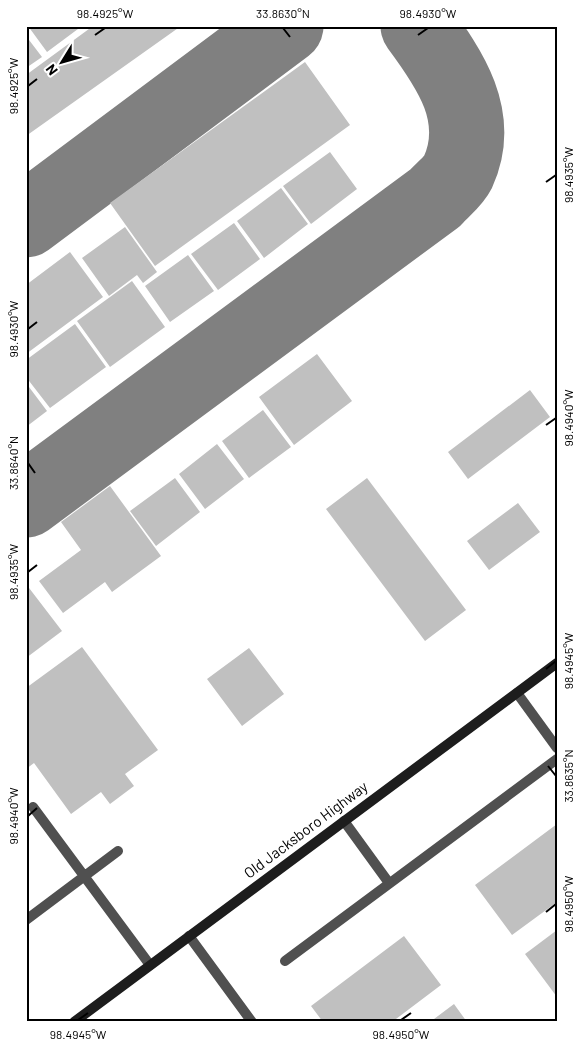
<svg xmlns="http://www.w3.org/2000/svg" width="583" height="1048" viewBox="0 0 583 1048" font-family="Barlow,sans-serif">
  <style>
    .lines { fill: none; stroke-linecap: round; stroke-linejoin: round }
    .taxiway { stroke: #808080; stroke-width: 75 }
    .building { fill: #c0c0c0 }
    .service { stroke: #505050; stroke-width: 10 }
    .minor { stroke: #505050; stroke-width: 10 }
    .secondary { stroke: #1d1d1d; stroke-width: 10 }
    .ticks { fill: none; stroke: #000; stroke-width: 2 }
    .labels { text-anchor: middle; stroke-width: 4; stroke-linejoin: round; paint-order: stroke }
    .street-label { font-size: 15px; fill: #000; stroke: #fff }
    .neatline { fill: none; stroke: #000; stroke-width: 2 }
    .ticks-label { font-size: 12px; text-anchor: middle; fill: #000 }
  </style>
  <rect width="100%" height="100%" fill="#fff"/>
  <g class="lines">
    <path class="taxiway" d="M 26,220 L 286,26
      M 26,500 L 435,198 C 442,190 453,182 458,172 C 483,117 450,69 418,26"/>
  </g>
  <path class="building" d="M 28,26 L 82,26 L 47,52 Z
    M 93,26 L 181,26 L 26,136 L 26,75 Z
    M 26,36 L 42,57 L 26,68 Z
    M 305,62 L 350,125 L 155,266 L 110,203 Z
    M 330,152 L 357,189 L 311,224 L 283,186 Z
    M 281,188 L 308,224 L 264,258 L 237,221 Z
    M 234,223 L 260,259 L 218,290 L 191,254 Z
    M 125,227 L 157,272 L 143,283 L 137,275 L 109,296 L 82,258 Z
    M 70,252 L 103,297 L 26,354 L 26,285 Z
    M 188,255 L 214,291 L 170,322 L 145,286 Z
    M 132,281 L 165,327 L 110,367 L 77,321 Z
    M 75,324 L 106,367 L 50,408 L 26,377 L 26,360 Z
    M 317,354 L 352,401 L 294,445 L 259,397 Z
    M 26,383 L 47,411 L 26,427 Z
    M 530,390 L 550,417 L 468,479 L 448,452 Z
    M 263,410 L 291,447 L 249,478 L 222,441 Z
    M 217,444 L 244,479 L 205,509 L 179,474 Z
    M 175,478 L 200,512 L 156,546 L 130,511 Z
    M 367,478 L 466,610 L 425,641 L 326,509 Z
    M 110,486 L 161,556 L 112,592 L 105,582 L 63,613 L 39,581 L 81,550 L 61,522 Z
    M 518,503 L 540,532 L 489,570 L 467,541 Z
    M 26,584 L 62,631 L 26,658 Z
    M 82,647 L 158,750 L 125,774 L 134,786 L 110,804 L 101,792 L 71,814 L 34,763 L 26,769 L 26,688 Z
    M 249,648 L 284,694 L 242,726 L 207,679 Z
    M 557,824 L 557,902 L 512,935 L 475,885 Z
    M 557,930 L 557,997 L 525,954 Z
    M 404,936 L 441,985 L 392,1022 L 323,1022 L 311,1006 Z
    M 454,1004 L 467,1022 L 430,1022 Z"/>
  <g class="lines">
    <path class="service" d="M 517,693 L 557,748
      M 33,807 L 150,965
      M 26,920 L 118,851
      M 285,961 L 557,759"/>
    <path class="minor" d="M 344,821 L 389,883
      M 189,936 L 252,1022"/>
    <path class="secondary" d="M 74,1022 L 557,663"/>
  </g>
  <path class="ticks" d="M 283,28 L 290,37M 95,35 L 105,28M 418,35 L 428,28M 28,86 L 37,79M 546,182 L 556,175M 28,329 L 37,322M 546,425 L 556,418M 28,463 L 35,473M 28,572 L 37,565M 546,669 L 556,661M 548,766 L 556,776M 28,816 L 37,808M 546,912 L 556,904M 78,1020 L 88,1013M 401,1020 L 411,1013"/>
  <g class="labels">
    <g class="street-label">
      <text transform="translate(306 830) rotate(-37)" y="5">Old Jacksboro Highway</text>
    </g>
  </g>
  <rect width="583" height="1048" fill="none" stroke="#ffffff" stroke-width="55"/>
  <g transform="translate(62 62) rotate(233)" stroke="#ffffff" stroke-width="4" paint-order="stroke">
  <path d="M0-4L9 19L0 12L-9 19Z" fill="#000000"/>
  <text y="-8" font-size="14" font-weight="bold" text-anchor="middle" fill="#000000">N</text>
  </g>
  <rect x="28" y="28" width="528" height="992" class="neatline"/>
  <g class="ticks-label">
    <text x="105" y="18">98.4925°W</text>
    <text x="283" y="18">33.8630°N</text>
    <text x="428" y="18">98.4930°W</text>
    <text transform="translate(14 86) rotate(-90)" y="4">98.4925°W</text>
    <text transform="translate(569 175) rotate(-90)" y="4">98.4935°W</text>
    <text transform="translate(14 329) rotate(-90)" y="4">98.4930°W</text>
    <text transform="translate(569 418) rotate(-90)" y="4">98.4940°W</text>
    <text transform="translate(14 463) rotate(-90)" y="4">33.8640°N</text>
    <text transform="translate(14 572) rotate(-90)" y="4">98.4935°W</text>
    <text transform="translate(569 661) rotate(-90)" y="4">98.4945°W</text>
    <text transform="translate(569 776) rotate(-90)" y="4">33.8635°N</text>
    <text transform="translate(14 816) rotate(-90)" y="4">98.4940°W</text>
    <text transform="translate(569 904) rotate(-90)" y="4">98.4950°W</text>
    <text x="78" y="1039">98.4945°W</text>
    <text x="401" y="1039">98.4950°W</text>
  </g>
</svg>
